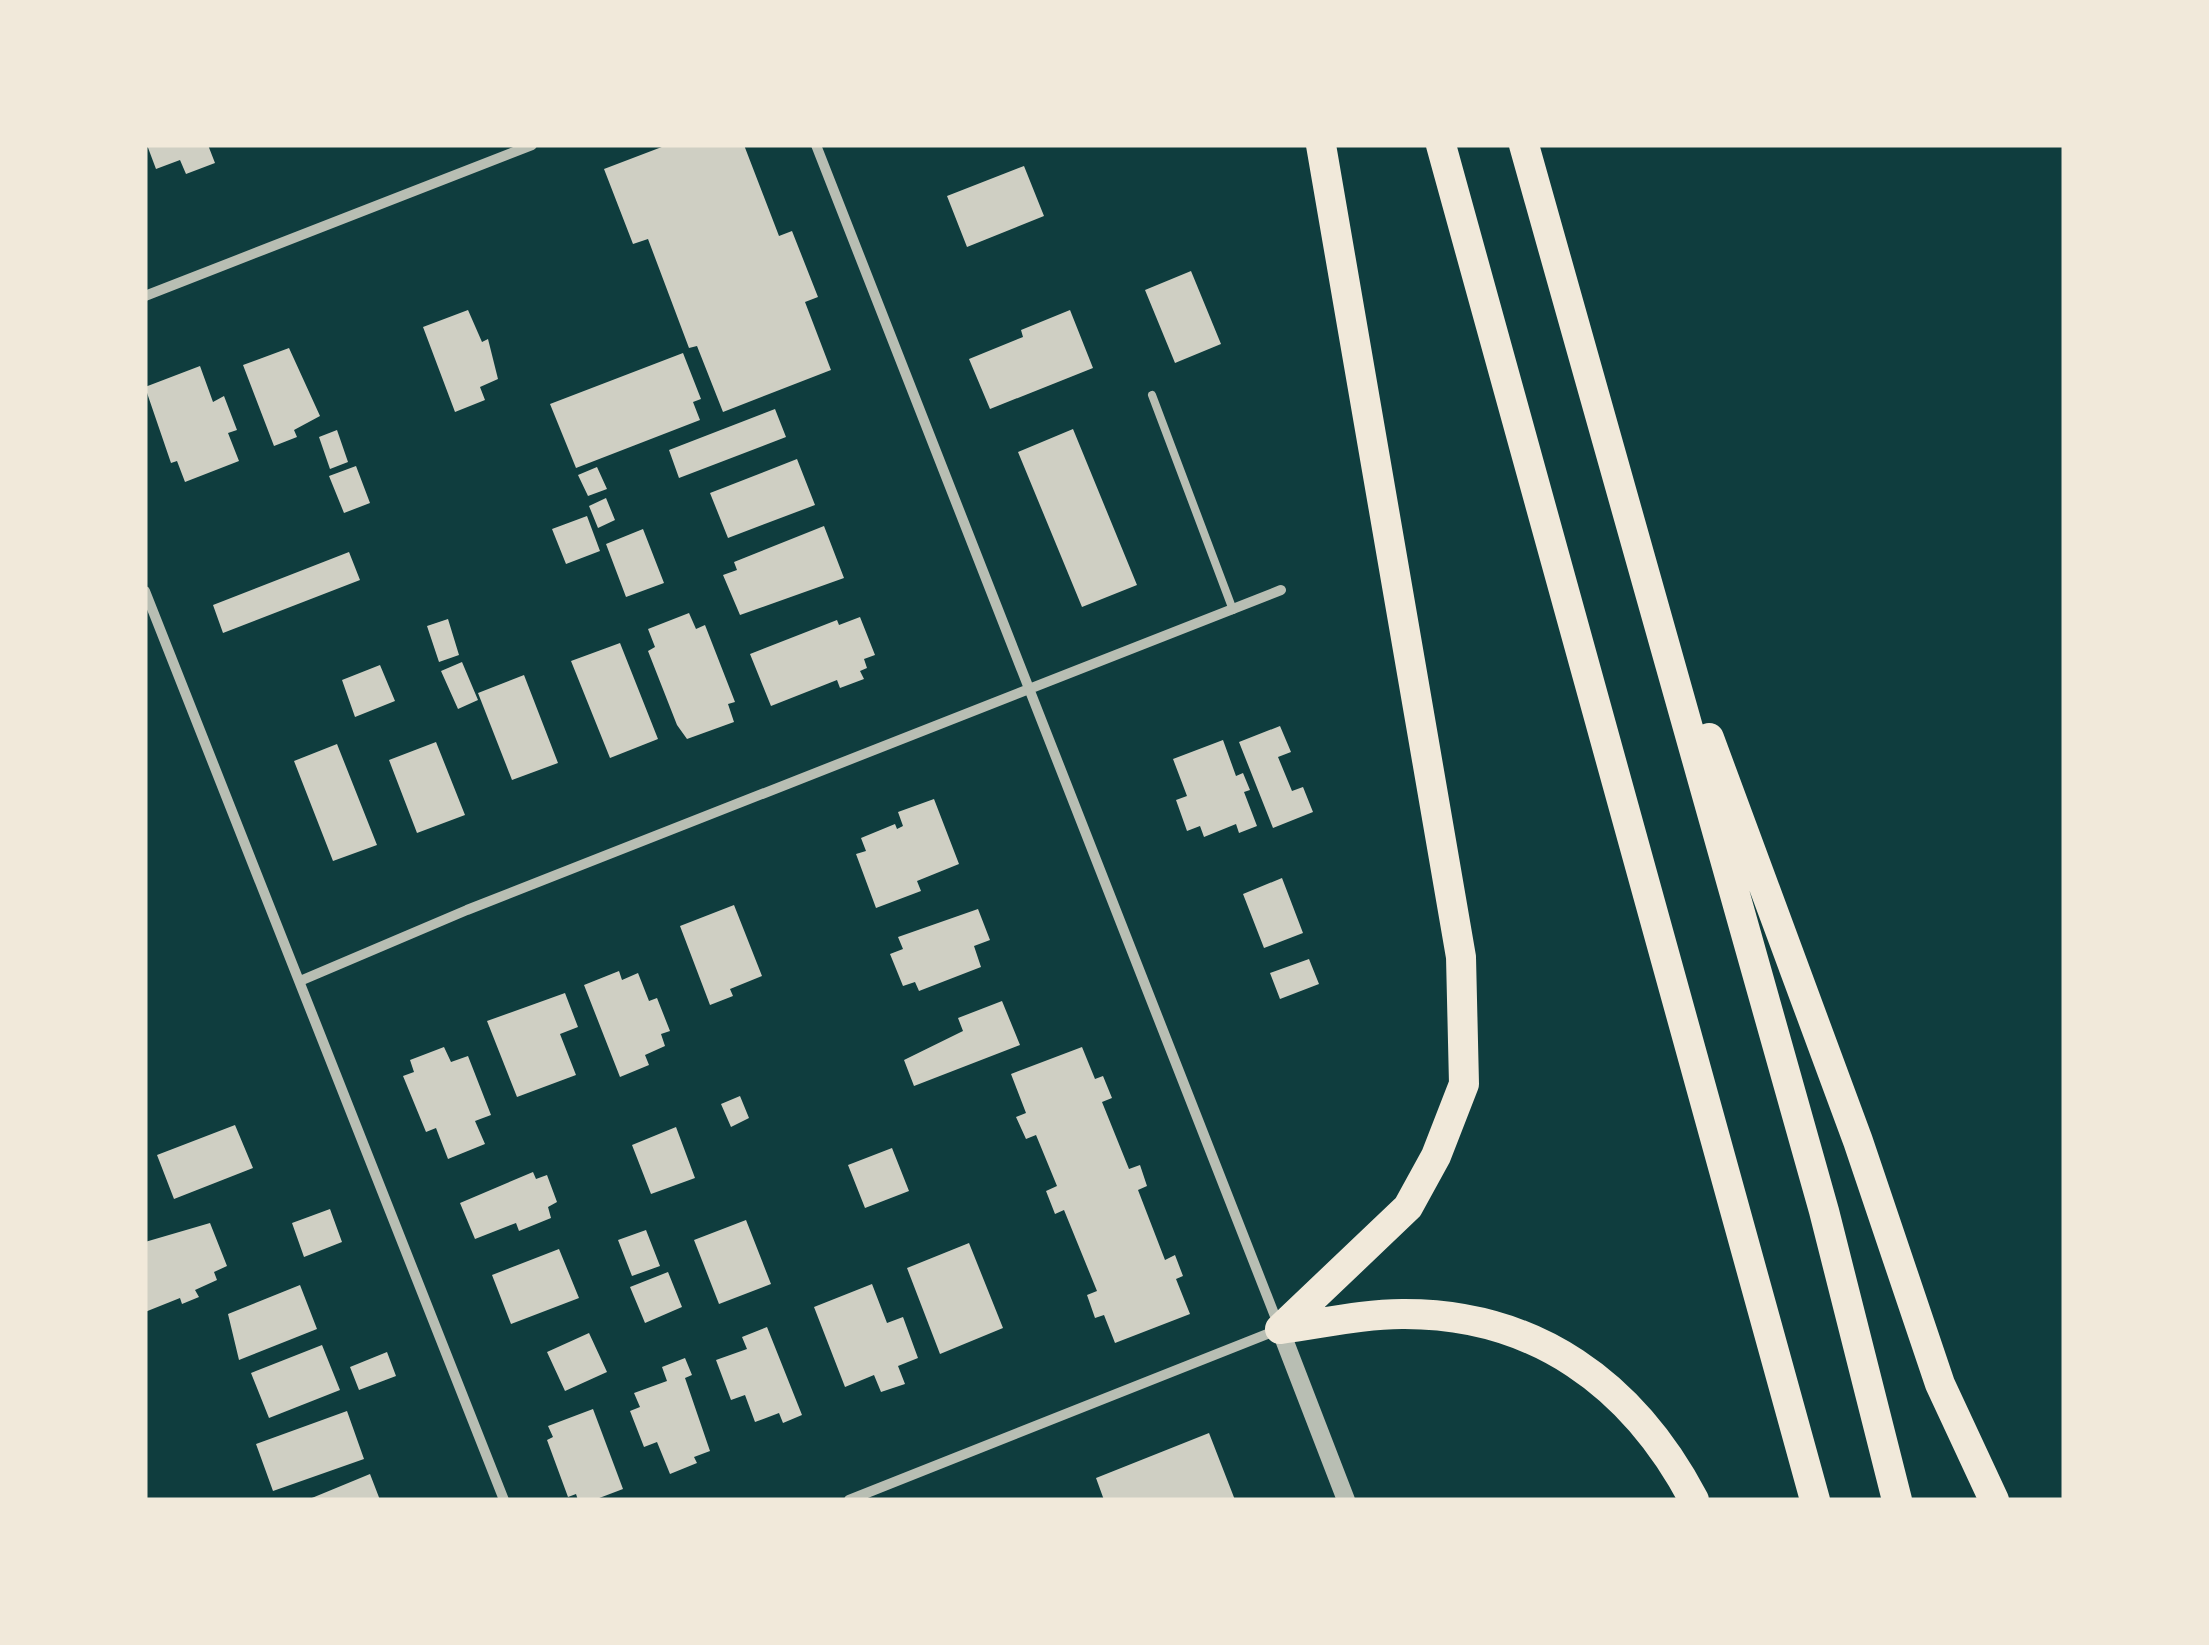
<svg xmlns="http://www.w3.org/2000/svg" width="2209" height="1645" viewBox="0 0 2209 1645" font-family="'Source Serif 4',serif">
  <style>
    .building { fill: #cfcfc3 }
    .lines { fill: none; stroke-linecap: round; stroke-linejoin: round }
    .service { stroke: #b8beb3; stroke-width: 8 }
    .minor { stroke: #b8beb3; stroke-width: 10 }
    .tertiary { stroke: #b8beb3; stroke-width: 18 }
    .motorway { stroke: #f1e9da; stroke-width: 30 }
  </style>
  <rect width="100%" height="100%" fill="#0f3d3e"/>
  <path class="building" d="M 147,145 L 208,145 L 215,163 L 186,174 L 180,160 L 156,169 Z
    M 667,145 L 744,145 L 779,236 L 792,231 L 818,297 L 805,302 L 831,370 L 723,412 L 697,346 L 689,348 L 648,239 L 633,244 L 604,169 Z
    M 1024,166 L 1044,216 L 967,247 L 947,196 Z
    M 1191,271 L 1221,344 L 1175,363 L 1145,290 Z
    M 468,310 L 482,342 L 488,339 L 498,379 L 480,387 L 485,400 L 455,412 L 423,327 Z
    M 1070,310 L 1093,368 L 990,409 L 969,359 L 1023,337 L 1021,330 Z
    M 289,348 L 320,416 L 294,430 L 297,437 L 274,446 L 243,365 Z
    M 683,353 L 701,399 L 693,402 L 700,420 L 576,468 L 550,404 Z
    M 200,366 L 213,402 L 224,396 L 237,430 L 228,433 L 239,461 L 185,482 L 177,461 L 171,463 L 145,387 Z
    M 775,409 L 786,437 L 679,478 L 669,450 Z
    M 1073,429 L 1137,585 L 1082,607 L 1018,452 Z
    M 337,430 L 348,462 L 330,469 L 319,437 Z
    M 797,459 L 815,505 L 728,538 L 710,493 Z
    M 356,466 L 370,503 L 344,513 L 329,476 Z
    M 597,467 L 607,489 L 588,496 L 578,475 Z
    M 606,498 L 615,520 L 598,528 L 589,506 Z
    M 587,516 L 600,551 L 566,564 L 552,529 Z
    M 824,526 L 844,578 L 740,615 L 723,575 L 737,570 L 734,562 Z
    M 643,529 L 664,583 L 626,597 L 606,544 Z
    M 349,552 L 360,580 L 223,633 L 213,605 Z
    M 689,613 L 696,629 L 705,625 L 735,702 L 728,704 L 734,722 L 687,739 L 677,725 L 648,651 L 655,647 L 648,629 Z
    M 860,617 L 875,655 L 864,659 L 867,668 L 860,671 L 864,679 L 840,688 L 837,680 L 771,706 L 750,654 L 837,620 L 839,625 Z
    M 448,619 L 459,655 L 439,662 L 427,626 Z
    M 620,643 L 658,739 L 610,758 L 571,661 Z
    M 462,662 L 478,700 L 458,709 L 441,671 Z
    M 380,665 L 395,701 L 355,717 L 342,680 Z
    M 524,675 L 558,763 L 512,780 L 478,693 Z
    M 1280,726 L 1291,752 L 1278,757 L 1292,791 L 1303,787 L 1313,812 L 1273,828 L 1239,742 Z
    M 1223,740 L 1236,776 L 1243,773 L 1250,790 L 1244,792 L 1257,826 L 1239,833 L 1236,824 L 1204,837 L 1200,826 L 1187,831 L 1176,800 L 1187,796 L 1173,759 Z
    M 436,742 L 465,815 L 417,833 L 389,760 Z
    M 337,744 L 377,845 L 333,861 L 294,761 Z
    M 934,799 L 959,864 L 917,881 L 921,891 L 876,908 L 856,854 L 866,851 L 861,838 L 895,824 L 897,829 L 903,826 L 898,812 Z
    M 1282,878 L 1303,933 L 1264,948 L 1243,894 Z
    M 734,905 L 762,976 L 730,989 L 733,996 L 710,1005 L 680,926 Z
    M 978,909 L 990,940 L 974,946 L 981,967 L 919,991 L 915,982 L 903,986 L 890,954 L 903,949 L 898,937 Z
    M 1309,959 L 1319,984 L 1280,999 L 1270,973 Z
    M 619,971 L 622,980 L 638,973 L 649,1001 L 657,998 L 670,1031 L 661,1034 L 665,1046 L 645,1055 L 649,1065 L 620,1077 L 584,985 Z
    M 565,993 L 578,1027 L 560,1034 L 576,1075 L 517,1097 L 487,1021 Z
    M 1002,1001 L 1020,1045 L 914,1086 L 904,1060 L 963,1031 L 958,1018 Z
    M 444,1047 L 451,1062 L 468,1056 L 491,1115 L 475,1121 L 485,1144 L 448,1159 L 436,1128 L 426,1132 L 403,1076 L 414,1072 L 410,1060 Z
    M 1082,1047 L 1095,1079 L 1103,1076 L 1112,1098 L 1102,1102 L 1129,1169 L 1140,1165 L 1147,1186 L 1138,1190 L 1165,1260 L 1175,1255 L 1183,1276 L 1176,1279 L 1190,1314 L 1115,1343 L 1104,1315 L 1095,1318 L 1087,1295 L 1097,1291 L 1064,1210 L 1055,1214 L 1046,1191 L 1057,1186 L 1036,1135 L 1026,1139 L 1016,1117 L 1026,1113 L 1011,1074 Z
    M 740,1096 L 749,1118 L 731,1127 L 721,1104 Z
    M 235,1125 L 253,1168 L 174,1199 L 157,1155 Z
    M 676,1127 L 695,1178 L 651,1194 L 632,1145 Z
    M 892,1148 L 909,1191 L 865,1208 L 848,1165 Z
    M 533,1172 L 536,1179 L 547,1175 L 557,1202 L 548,1207 L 551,1218 L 519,1231 L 516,1223 L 475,1239 L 460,1203 Z
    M 330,1209 L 342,1242 L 304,1257 L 292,1223 Z
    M 746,1220 L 771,1284 L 719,1304 L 694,1240 Z
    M 210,1223 L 227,1266 L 214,1272 L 217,1280 L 195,1290 L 199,1297 L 182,1304 L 180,1298 L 145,1312 L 145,1242 Z
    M 646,1230 L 660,1266 L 632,1276 L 618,1240 Z
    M 969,1243 L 1003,1328 L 940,1354 L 907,1268 Z
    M 559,1249 L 579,1298 L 511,1324 L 492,1275 Z
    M 668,1272 L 682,1307 L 645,1323 L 630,1287 Z
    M 872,1284 L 887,1323 L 903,1317 L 918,1358 L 898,1366 L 905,1384 L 881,1392 L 874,1375 L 845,1387 L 814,1307 Z
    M 300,1285 L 317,1329 L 239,1360 L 228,1314 Z
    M 767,1327 L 802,1415 L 783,1423 L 779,1413 L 755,1422 L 745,1395 L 731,1400 L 716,1360 L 747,1349 L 742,1337 Z
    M 589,1333 L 607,1372 L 565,1391 L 547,1352 Z
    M 322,1345 L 340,1390 L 269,1418 L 251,1373 Z
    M 387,1352 L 396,1376 L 359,1390 L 350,1367 Z
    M 685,1358 L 692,1375 L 685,1378 L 710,1451 L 694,1457 L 697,1463 L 670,1474 L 657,1442 L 644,1447 L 630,1411 L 640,1407 L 634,1393 L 667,1381 L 662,1367 Z
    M 593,1409 L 623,1489 L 594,1500 L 578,1500 L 576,1494 L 568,1497 L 547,1440 L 553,1437 L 548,1426 Z
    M 347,1411 L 364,1459 L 273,1491 L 256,1444 Z
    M 1209,1433 L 1235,1500 L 1104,1500 L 1096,1478 Z
    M 370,1474 L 380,1500 L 307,1500 Z"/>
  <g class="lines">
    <path class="service" d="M 1152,395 L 1233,610"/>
    <path class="minor" d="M 816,145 L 1280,1329 L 849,1500
      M 145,296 L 532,145
      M 145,591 L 504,1500
      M 300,981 L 467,910 L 1281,590"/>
    <path class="tertiary" d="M 1280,1329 L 1346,1500"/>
    <path class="motorway" d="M 1441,145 L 1815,1500
      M 1524,145 L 1824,1211 L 1897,1500
      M 1709,738 L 1858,1141 L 1940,1384 L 1994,1500
      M 1280,1329 L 1408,1207 L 1436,1156 L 1464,1084 L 1461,957 L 1321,145
      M 1280,1329 C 1320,1324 1362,1314 1402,1314 C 1535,1313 1633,1384 1694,1500"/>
  </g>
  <rect width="2209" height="1645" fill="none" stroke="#f1e9da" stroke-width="295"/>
</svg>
